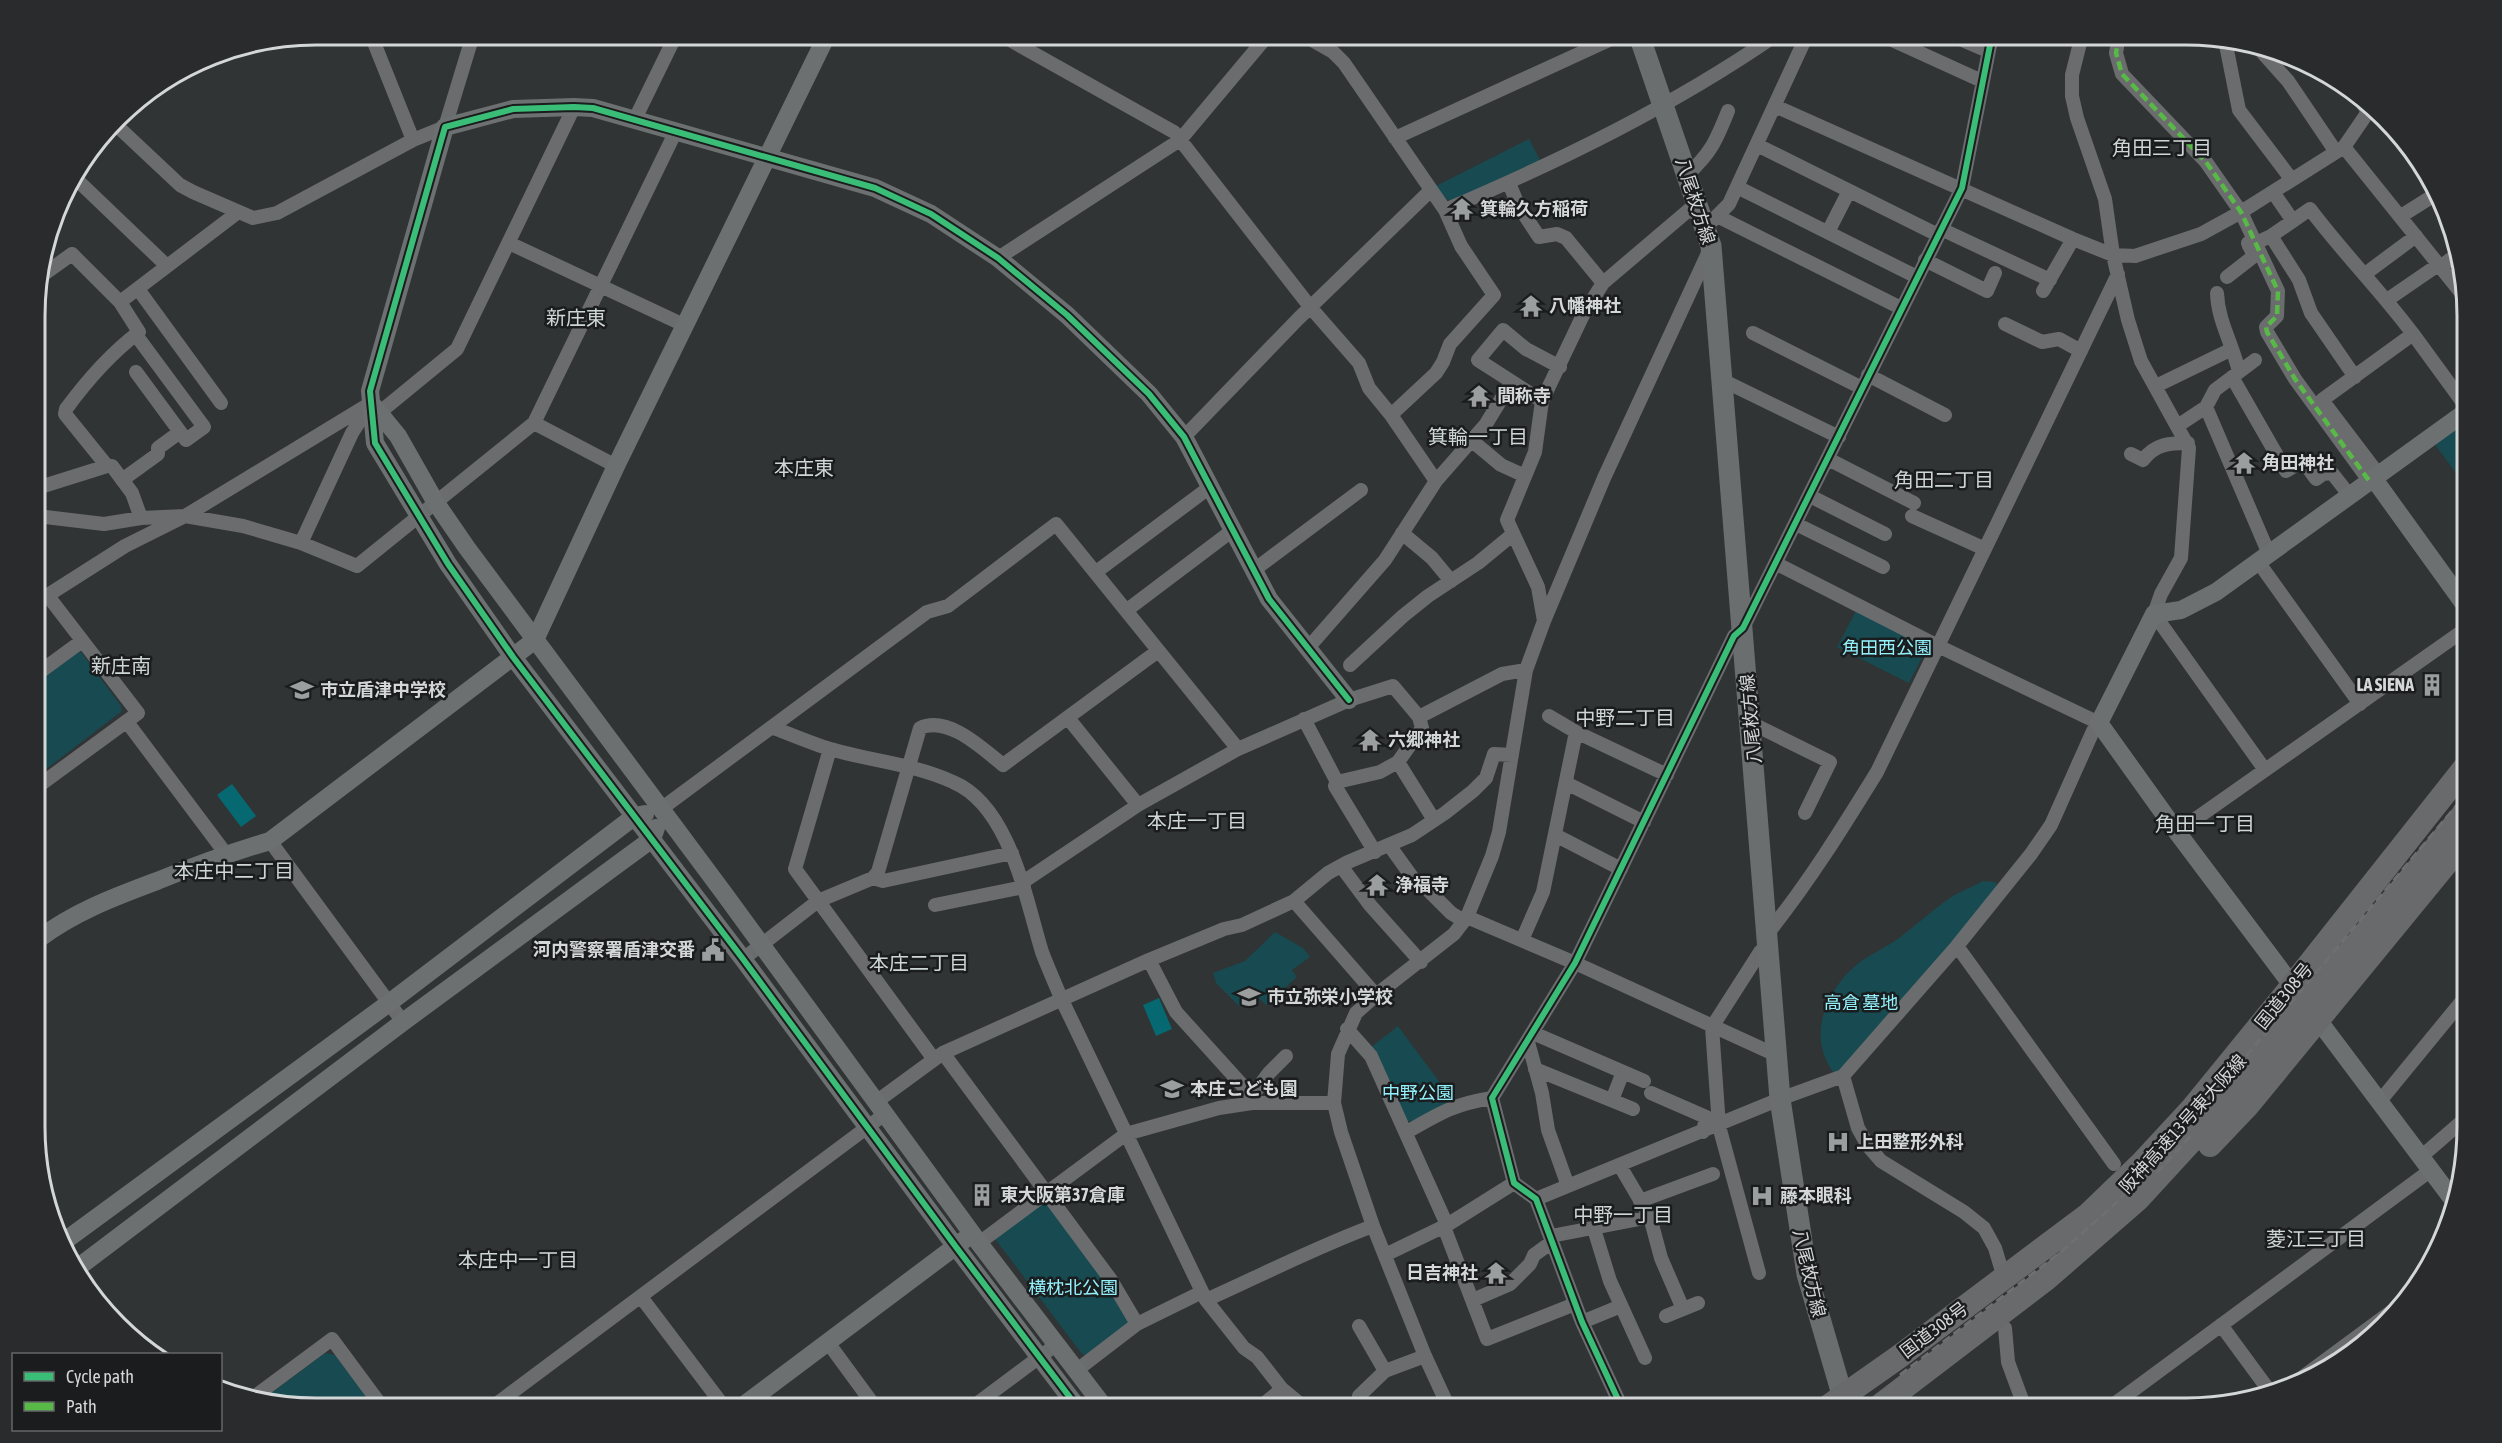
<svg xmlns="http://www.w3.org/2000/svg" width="2502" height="1443" viewBox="0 0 2502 1443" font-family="'Asap Condensed','Noto Sans JP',sans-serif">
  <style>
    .green { fill: #174a51 }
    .water { fill: #066870 }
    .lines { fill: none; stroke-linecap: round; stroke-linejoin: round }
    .street { stroke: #6b6c6d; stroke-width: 14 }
    .secondary { stroke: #6d7070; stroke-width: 18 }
    .primary { stroke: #6b6e6e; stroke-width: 21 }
    .highway { stroke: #686a6b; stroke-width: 24 }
    .rail { stroke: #6d7070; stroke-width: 3; stroke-dasharray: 9 4.5; stroke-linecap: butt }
    .quiet { stroke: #58b947; stroke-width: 4.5; stroke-dasharray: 9 4.5; stroke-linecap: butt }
    .cycleway-casing { stroke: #1a1c1d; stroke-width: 10 }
    .cycleway { stroke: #3abd76; stroke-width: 6 }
    .labels { text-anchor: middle; stroke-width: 5; stroke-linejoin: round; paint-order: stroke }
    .street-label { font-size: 18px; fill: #d4d7d8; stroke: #1a1c1d }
    .poi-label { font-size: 18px; font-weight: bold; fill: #d4d7d8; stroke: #1a1c1d; text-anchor: start }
    .park-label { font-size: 18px; fill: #93f1fc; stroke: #1a1c1d }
    .neighbourhood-label { font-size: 20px; fill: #cfd6d7; stroke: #1a1c1d }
    .rim { fill: none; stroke: #d4d7d8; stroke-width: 3 }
  </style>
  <rect width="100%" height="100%" fill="#313435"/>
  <path class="green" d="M 1529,139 L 1542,164 L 1453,202 L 1443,198 L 1436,186 Z
    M 2467,419 L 2467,488 L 2436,446 L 2438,440 Z
    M 1857,609 L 1927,648 L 1909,683 L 1837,647 Z
    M 74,651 L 81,652 L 121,706 L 122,711 L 37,776 L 37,678 Z
    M 1983,881 L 1996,882 L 1996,892 L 1844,1068 L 1835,1074 C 1805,1038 1826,988 1860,962 C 1871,954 1884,948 1895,941 C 1914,927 1931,911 1950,898 C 1960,891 1972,887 1983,881 Z
    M 1275,932 L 1303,948 L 1310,957 L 1292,970 L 1297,977 L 1266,1005 L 1256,995 L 1240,1007 L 1216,983 L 1213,973 L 1245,961 Z
    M 1398,1026 L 1452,1099 L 1416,1122 L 1406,1121 L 1370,1048 Z
    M 1039,1202 L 1048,1203 L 1107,1281 L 1130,1318 L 1128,1324 L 1086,1355 L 1082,1354 L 996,1240 L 995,1236 Z
    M 325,1353 L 335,1355 L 375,1408 L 315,1408 L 261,1401 Z"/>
  <path class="water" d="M 232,784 L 256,816 L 241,827 L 217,795 Z
    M 1159,998 L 1172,1029 L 1156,1036 L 1143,1005 Z"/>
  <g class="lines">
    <path class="street" d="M 371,35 L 413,140
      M 1001,35 L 1174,132 L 1311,308 L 1359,363 L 1369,388 L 1391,415 L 1436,481
      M 1303,35 L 1333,52 L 1344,63 L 1445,210 L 1461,246 L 1494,295 L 1450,344 L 1443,362 L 1436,373 L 1391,415
      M 1951,35 L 1988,51
      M 2082,35 L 2072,75 L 2072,96 L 2077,118 L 2105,199 L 2113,255 L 2128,320 L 2141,361 L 2189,448 L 2181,558 L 2161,594 L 2154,614 L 2265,770
      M 2119,35 L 2116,53 L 2122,74 L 2206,162 L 2241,212 L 2278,291 L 2277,316 L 2266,327 L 2267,332 L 2295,379 L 2370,482
      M 1892,40 L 1982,81
      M 2225,40 L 2239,110 L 2292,180
      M 2254,43 L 2288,81 L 2336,152
      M 2358,96 L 2368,112
      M 1775,106 L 2073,239 L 2113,255 L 2135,256 L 2201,234 L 2241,212 L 2344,147 L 2368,112 L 2374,108
      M 634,121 L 676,35
      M 115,124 L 180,185 L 193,192 L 253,218 L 277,213 L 413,140 L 445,127 L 473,35
      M 1395,138 L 1620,35
      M 1757,145 L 1938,235
      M 2344,147 L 2467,300
      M 1687,175 C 1711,153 1716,141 1728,111
      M 74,177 L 167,266
      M 1509,183 L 1518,205 L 1539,237 L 1557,234 L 1566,238 L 1603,283
      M 1737,187 L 1917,277
      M 2273,192 L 2293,221
      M 1445,210 C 1560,161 1673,106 1776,35
      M 1717,216 L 1901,308
      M 2401,216 L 2436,194
      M 1705,228 L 1729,204 L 1807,35
      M 1941,229 L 2050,280
      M 1828,232 L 1849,191
      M 2271,236 L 2299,280 L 2311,313 L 2355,377
      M 509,243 L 686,326
      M 2249,246 L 2271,236 L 2310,209 C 2343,253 2381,291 2413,334
      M 998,258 L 1180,140 L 1268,35
      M 1925,260 L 1987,291 L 1995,273
      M 2440,267 L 2455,256
      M 2365,274 L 2416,236
      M 2227,277 L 2254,256 L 2248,243
      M 37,279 L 72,254 L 120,302 L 139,332 C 110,354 88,379 66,409 L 65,414 L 107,466 L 112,466 L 132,493 L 141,518
      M 138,289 L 221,403
      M 2043,291 L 2073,239
      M 2217,293 C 2218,322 2233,344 2239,372
      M 2387,300 L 2438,265
      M 120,302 L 237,213
      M 2005,324 L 2042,342 L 2059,339 L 2081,351
      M 1753,333 L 1862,388
      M 136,372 L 186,440 L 204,427 L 136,335
      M 1868,375 L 1945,415
      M 2232,377 L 2286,471 L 2303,461 L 2316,479 L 2323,474 L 2332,473 L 2350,496
      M 1722,380 L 1839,437
      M 2156,386 L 2232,349
      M 1542,401 L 1478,360 L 1503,330 L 1526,349 L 1560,367
      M 2206,407 L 2269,554
      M 379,413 L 457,349 L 574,107
      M 534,423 L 616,466
      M 2179,425 L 2206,407 L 2215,390 L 2255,360
      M 1184,437 L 1298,319 L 1430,191
      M 1471,440 L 1501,465 L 1525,476
      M 2131,454 L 2143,460 C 2155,444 2169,443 2188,443
      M 1828,459 L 1914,503
      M 2379,475 L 2322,400 L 2413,334 L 2467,408
      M 122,480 L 158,454 L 158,448 L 180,432
      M 37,488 L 107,466
      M 1810,496 L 1885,534
      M 37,516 L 104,524 L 141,518 L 185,516 L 243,526 L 301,543 L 357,566 L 534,423 L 675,133
      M 1912,516 L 1985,549
      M 1796,524 L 1883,567
      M 1402,533 L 1432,558 L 1451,581
      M 301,543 L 352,433 L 370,405
      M 2259,563 L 2360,704
      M 1777,564 L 1938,646 L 2099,723
      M 1254,570 L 1361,490
      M 1096,572 L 1210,487
      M 2454,591 L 2467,581
      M 37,602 L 125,546 L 185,516 L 371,403
      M 1127,610 L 1233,530
      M 1544,621 L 1538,587 L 1507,520 L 1535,452 L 1542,401 L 1584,313 L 1603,283 L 1697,203
      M 1308,648 L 1385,560 L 1436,481 L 1486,424 L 1511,383
      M 1350,665 L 1403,616 L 1428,596 L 1478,563 L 1512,535
      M 37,674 L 82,641
      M 1549,716 L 1576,732 L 1667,775
      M 1068,718 L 1138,805
      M 1304,719 L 1337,782 L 1335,786 L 1375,852
      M 127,722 L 226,854
      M 1751,723 L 1830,762 L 1805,813
      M 774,728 C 792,735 811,743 830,749 C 871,761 914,764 953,782 C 1010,806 1026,900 1042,952 C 1048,968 1055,983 1061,998 L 1206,1300 L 1244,1348 L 1257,1357 L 1282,1389 L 1305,1408
      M 830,749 L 795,869 L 933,1058
      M 1398,762 L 1434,820
      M 1337,782 L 1380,772 L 1398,762 L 1422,728 L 1419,717
      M 1566,783 L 1644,822
      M 37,787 L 138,713 L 48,596
      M 661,809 L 927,612 L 948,606 L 1056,524 L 1238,749 L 1349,700 L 1393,686 L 1419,717 L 1502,674 L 1526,670
      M 2177,832 L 2467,628
      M 1555,835 L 1621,869
      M 270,841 L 403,1022
      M 1389,845 L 1415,881 L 1424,886 L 1451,913 L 1464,921
      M 1341,866 L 1370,905 L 1421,962
      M 873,878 L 878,872 L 920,728 C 948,715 983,749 1003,765 L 1158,651
      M 1023,882 L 1138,805 L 1238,749
      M 1294,901 L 1376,995
      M 935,905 L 1024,887
      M 1467,917 L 1575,963 L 1776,1055
      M 1768,933 C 1809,882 1843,827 1877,772 L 2118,274
      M 1522,940 L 1543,892 L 1576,732
      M 1957,946 L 2114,1164
      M 743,959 L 818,901 L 873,878 L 883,881 L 1012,853
      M 1149,960 L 1176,1012 L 1252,1096 L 1252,1103
      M 1347,1029 L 1371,1056 L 1447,1225
      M 1533,1033 L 1644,1081
      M 1528,1042 L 1542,1093 L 1548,1130 L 1568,1186
      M 943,1053 L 1111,1280 L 1137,1324
      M 1535,1069 L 1633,1109
      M 1843,1076 L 1858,1128 L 1868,1146 L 1881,1161 L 1964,1212 L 1984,1228 L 1995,1248 L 2004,1278
      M 1651,1093 L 1706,1117 L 1703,1132
      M 1252,1096 L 1269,1073 L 1286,1056
      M 1612,1100 L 1623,1072
      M 2380,1101 L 2467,995
      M 876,1102 L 943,1053 L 1149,960 L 1224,929 L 1242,925 L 1294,901 L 1328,873 L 1348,862 L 1412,835 L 1445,813 L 1473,791 L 1486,778 L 1494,754 L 1512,755
      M 1407,1132 C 1440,1113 1454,1104 1492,1098
      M 2422,1156 L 2467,1117
      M 1620,1166 L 1650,1217 L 1661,1258 L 1683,1309
      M 1536,1199 L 1780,1099 L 1843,1076 L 1957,946 L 2031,854 L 2051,825 L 2093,731 L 2100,726
      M 1640,1201 L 1713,1174
      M 1444,1227 L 1487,1339 L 1575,1304
      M 1594,1229 L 1610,1281 L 1645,1358
      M 1551,1236 L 1650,1217
      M 979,1243 L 1126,1134 L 1219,1108 L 1252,1103 L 1334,1103
      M 1385,1255 L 1447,1225 L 1514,1183
      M 1759,1273 L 1719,1126 L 1712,1027 L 1760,952 L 1769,943
      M 641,1297 L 725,1408
      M 1206,1300 C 1262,1275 1316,1247 1373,1226
      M 1473,1300 L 1510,1284 L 1530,1264 L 1534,1255 L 1552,1242
      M 1666,1316 L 1698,1303
      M 1582,1322 L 1621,1306
      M 2221,1325 L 2268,1389
      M 1359,1326 L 1385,1371
      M 2005,1328 L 2008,1362 L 2025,1408
      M 829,1344 L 876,1408
      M 1077,1370 L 1137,1324 L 1202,1292
      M 2300,1379 L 2403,1303
      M 250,1400 L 332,1339 L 383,1408
      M 491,1408 L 885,1114
      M 971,1408 L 1057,1344
      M 1259,1408 L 1282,1389
      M 1354,1408 L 1362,1402 L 1359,1396 L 1385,1371 L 1425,1356
      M 1449,1408 L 1425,1356 L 1373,1226 L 1341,1132 L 1334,1103 L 1338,1054 L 1356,1013 L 1376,995 L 1454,934 L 1467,917 L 1492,856 L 1499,832 L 1526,670 L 1544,621 L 1604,478 L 1709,251
      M 1622,1408 L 1582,1322 L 1536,1199 L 1514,1183 L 1492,1098 L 1575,963 L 1734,636 L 1743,628 L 1962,188 L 1992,35
      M 2109,1408 L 2431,1170"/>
    <path class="secondary" d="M 371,403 L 398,436 L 436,503 L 467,548 L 723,892 L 979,1243 L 1105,1408
      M 2374,479 L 2467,608
      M 37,940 C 74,912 114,897 157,881 C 194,866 232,852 270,841 L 535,640 L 616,466 L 827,35
      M 2451,1197 L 2177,832 L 2099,723 L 2154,614 L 2181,610 L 2216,592 L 2467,411
      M 66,1240 L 389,1003 L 635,816 L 645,814
      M 76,1269 L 403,1022 L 652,839 L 656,828
      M 740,1408 L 964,1240
      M 1078,1408 L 956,1247 L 743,959 L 513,657 L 448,564 L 375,443 L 370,391 L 445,127 L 513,109 L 574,107 L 593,108 L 875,188 L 931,214 L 998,258 L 1067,315 L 1149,394 L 1184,437 L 1269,599 L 1349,700"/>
    <path class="primary" d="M 1639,35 L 1711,246 L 1780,1099 L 1807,1274 L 1846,1408"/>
    <path class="highway" d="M 2210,1145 L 2248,1105 L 2467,838
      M 1826,1408 L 1900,1356 L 2089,1214 L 2142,1163 L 2191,1110 L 2293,985 L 2467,765
      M 1877,1408 L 2046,1279 L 2138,1199 L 2217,1113 L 2467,810"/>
    <path class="rail" d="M 2157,1173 L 2193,1133
      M 1900,1375 L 2062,1251 L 2115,1204 L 2166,1151 L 2210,1099 L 2467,793"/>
    <path class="quiet" d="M 2119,35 L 2116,53 L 2122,74 L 2206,162 L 2241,212 L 2278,291 L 2277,316 L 2266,327 L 2267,332 L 2295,379 L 2370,482"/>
    <g class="cycleway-casing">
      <path id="cycleway" d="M 1078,1408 L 956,1247 L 743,959 L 513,657 L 448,564 L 375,443 L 370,391 L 445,127 L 513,109 L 574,107 L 593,108 L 875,188 L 931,214 L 998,258 L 1067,315 L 1149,394 L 1184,437 L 1269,599 L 1349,700
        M 1622,1408 L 1582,1322 L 1536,1199 L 1514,1183 L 1492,1098 L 1575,963 L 1734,636 L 1743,628 L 1962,188 L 1992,35"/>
    </g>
    <use href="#cycleway" class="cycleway"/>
  </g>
  <defs>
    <g id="temple-bare" transform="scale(1.8)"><path d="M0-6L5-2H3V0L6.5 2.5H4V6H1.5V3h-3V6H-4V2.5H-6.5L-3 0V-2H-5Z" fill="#9b9e9f" stroke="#1a1c1d" stroke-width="2.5" paint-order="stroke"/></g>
    <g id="building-bare" transform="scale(1.8)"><path d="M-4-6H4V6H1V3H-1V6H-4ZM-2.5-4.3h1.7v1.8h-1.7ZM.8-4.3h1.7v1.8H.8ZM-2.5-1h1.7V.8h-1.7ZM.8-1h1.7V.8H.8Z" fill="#9b9e9f" stroke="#1a1c1d" stroke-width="2.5" paint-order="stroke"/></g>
    <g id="school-bare" transform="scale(1.8)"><path d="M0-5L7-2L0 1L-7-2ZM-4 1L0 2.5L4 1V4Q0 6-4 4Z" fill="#9b9e9f" stroke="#1a1c1d" stroke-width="2.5" paint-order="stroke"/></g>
    <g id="civic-bare" transform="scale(1.8)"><path d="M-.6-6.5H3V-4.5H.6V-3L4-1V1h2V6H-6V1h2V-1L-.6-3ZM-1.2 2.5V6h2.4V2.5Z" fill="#9b9e9f" stroke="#1a1c1d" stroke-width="2.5" paint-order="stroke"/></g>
    <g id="hospital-bare" transform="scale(1.8)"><path d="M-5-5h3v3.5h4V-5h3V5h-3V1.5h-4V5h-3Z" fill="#9b9e9f" stroke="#1a1c1d" stroke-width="2.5" paint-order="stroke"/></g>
  </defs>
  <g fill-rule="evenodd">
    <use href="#temple-bare" x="1462" y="209"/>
    <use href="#temple-bare" x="1531" y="306"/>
    <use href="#temple-bare" x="1479" y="396"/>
    <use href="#temple-bare" x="2244" y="463"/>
    <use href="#building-bare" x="2432" y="685"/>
    <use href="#school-bare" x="302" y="690"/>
    <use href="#temple-bare" x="1370" y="740"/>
    <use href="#temple-bare" x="1377" y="885"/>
    <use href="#civic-bare" x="713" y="950"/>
    <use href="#school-bare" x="1249" y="997"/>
    <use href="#school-bare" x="1172" y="1089"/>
    <use href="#hospital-bare" x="1838" y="1142"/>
    <use href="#building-bare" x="982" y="1195"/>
    <use href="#hospital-bare" x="1762" y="1196"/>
    <use href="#temple-bare" x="1496" y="1273"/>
  </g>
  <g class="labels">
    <g class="street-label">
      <text transform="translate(1695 201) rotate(72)" y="6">八尾枚方線</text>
      <text transform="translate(1751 719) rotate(-95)" y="6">八尾枚方線</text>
      <text transform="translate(2284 996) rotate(-51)" y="6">国道308号</text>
      <text transform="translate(2183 1124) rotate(-48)" y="6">阪神高速13号東大阪線</text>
      <text transform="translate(1809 1273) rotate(77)" y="6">八尾枚方線</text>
      <text transform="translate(1934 1330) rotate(-37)" y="6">国道308号</text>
    </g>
    <g class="poi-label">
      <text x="1480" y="215">箕輪久方稲荷</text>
      <text x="1549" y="312">八幡神社</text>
      <text x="1497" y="402">間称寺</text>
      <text x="2262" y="469">角田神社</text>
      <text x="2414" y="691" text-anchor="end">LA SIENA</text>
      <text x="320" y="696">市立盾津中学校</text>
      <text x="1388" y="746">六郷神社</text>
      <text x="1395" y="891">浄福寺</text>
      <text x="695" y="956" text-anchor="end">河内警察署盾津交番</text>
      <text x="1267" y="1003">市立弥栄小学校</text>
      <text x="1190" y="1095">本庄こども園</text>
      <text x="1856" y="1148">上田整形外科</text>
      <text x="1000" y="1201">東大阪第37倉庫</text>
      <text x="1780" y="1202">藤本眼科</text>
      <text x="1478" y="1279" text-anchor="end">日吉神社</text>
    </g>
    <g class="park-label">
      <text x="1887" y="654">角田西公園</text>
      <text x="1861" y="1009">高倉 墓地</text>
      <text x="1418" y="1099">中野公園</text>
      <text x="1073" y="1294">横枕北公園</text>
    </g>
    <g class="neighbourhood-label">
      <text x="2162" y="155">角田三丁目</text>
      <text x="576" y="325">新庄東</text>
      <text x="1478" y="444">箕輪一丁目</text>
      <text x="804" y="475">本庄東</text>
      <text x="1944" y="487">角田二丁目</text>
      <text x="121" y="673">新庄南</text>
      <text x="1625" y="725">中野二丁目</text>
      <text x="1197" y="828">本庄一丁目</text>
      <text x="2205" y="831">角田一丁目</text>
      <text x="234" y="878">本庄中二丁目</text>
      <text x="919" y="970">本庄二丁目</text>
      <text x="1623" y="1222">中野一丁目</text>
      <text x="2316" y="1246">菱江三丁目</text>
      <text x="518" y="1267">本庄中一丁目</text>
    </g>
  </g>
  <path d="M0 0H2502V1443H0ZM316 45H2186A271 271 0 0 1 2457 316V1127A271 271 0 0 1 2186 1398H316A271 271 0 0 1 45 1127V316A271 271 0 0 1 316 45Z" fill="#292b2c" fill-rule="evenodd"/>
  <path class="rim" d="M316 45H2186A271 271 0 0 1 2457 316V1127A271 271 0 0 1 2186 1398H316A271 271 0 0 1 45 1127V316A271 271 0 0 1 316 45Z"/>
  <rect x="12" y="1353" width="210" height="78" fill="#1a1c1d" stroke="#646768" stroke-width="1.5"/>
  <rect x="24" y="1372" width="30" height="9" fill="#3abd76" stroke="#646768" stroke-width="1.5"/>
  <text x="66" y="1383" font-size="18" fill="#d4d7d8">Cycle path</text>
  <rect x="24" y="1402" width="30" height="9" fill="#58b947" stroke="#646768" stroke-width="1.5"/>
  <text x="66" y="1413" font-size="18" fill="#d4d7d8">Path</text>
</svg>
